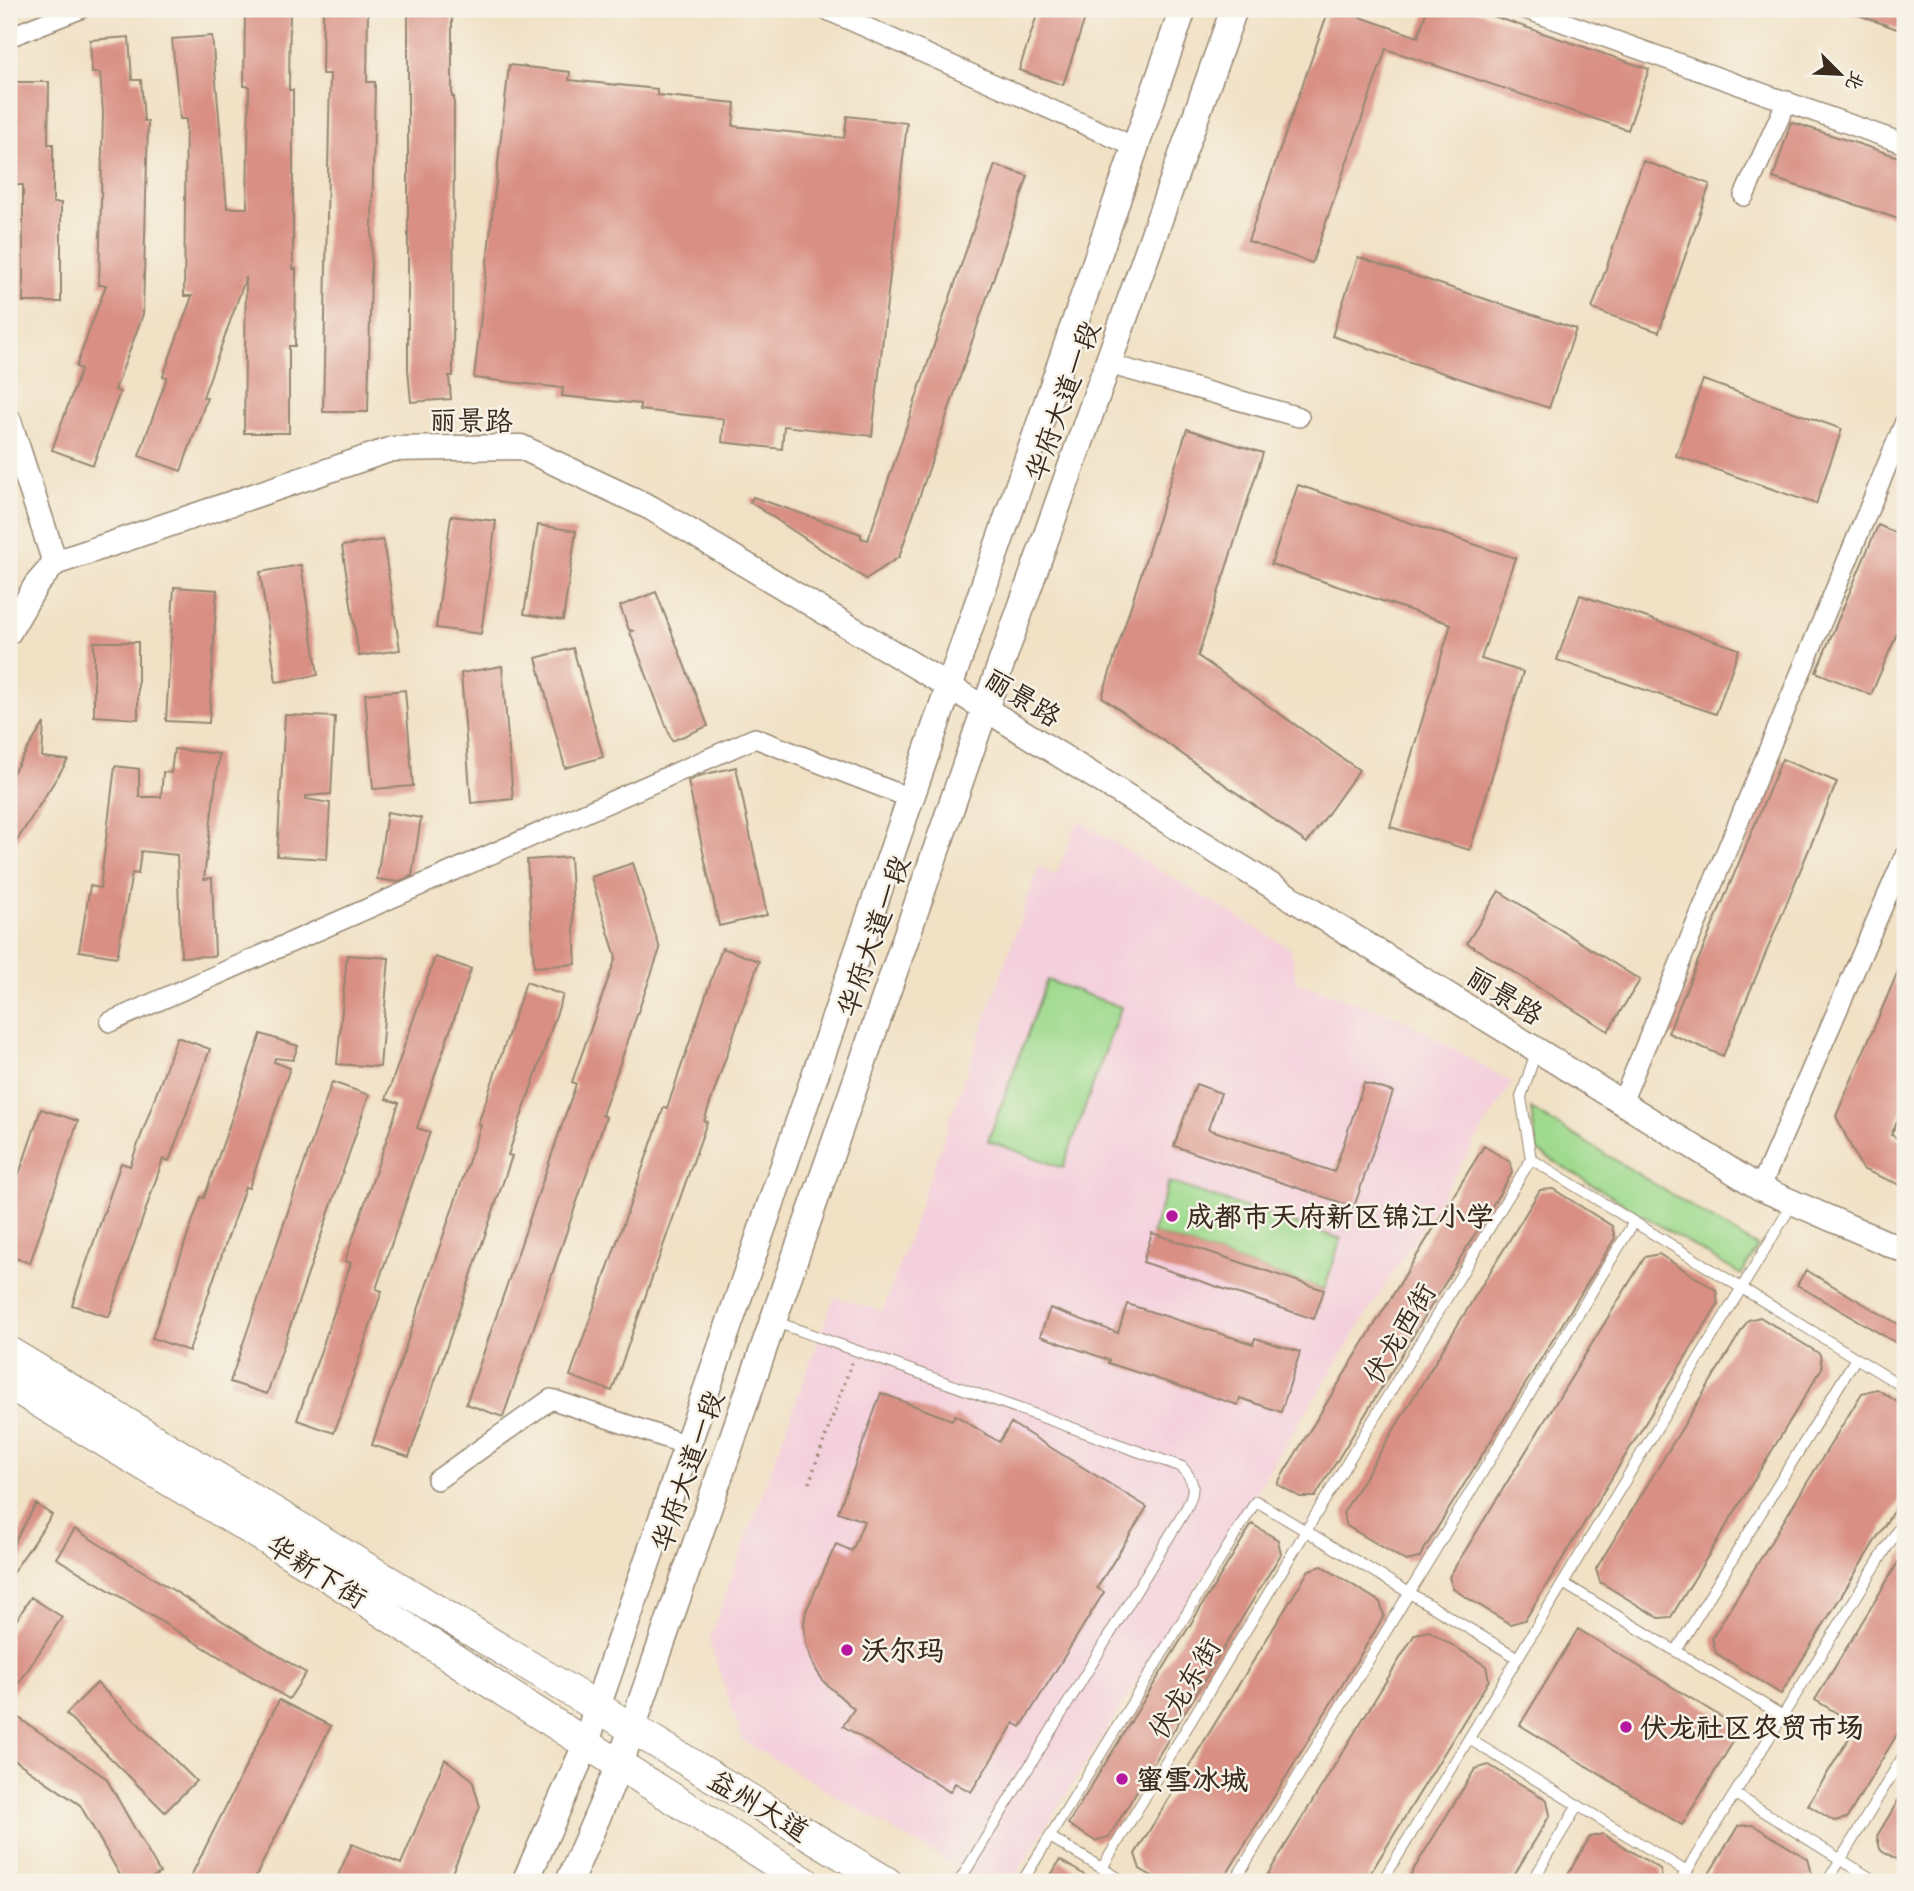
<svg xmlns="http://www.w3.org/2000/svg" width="1914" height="1891" viewBox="0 0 1914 1891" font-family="'Indie Flower','LXGW WenKai TC',sans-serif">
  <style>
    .built { fill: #f4cfdc }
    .green { fill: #9fda8e; stroke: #6d8256; stroke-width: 2 }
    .building { fill: #d98f83 }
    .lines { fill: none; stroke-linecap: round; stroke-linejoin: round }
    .service-casing { stroke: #968672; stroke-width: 12 }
    .minor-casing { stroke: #968672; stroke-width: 22 }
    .tertiary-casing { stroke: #968672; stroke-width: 27 }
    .secondary-casing { stroke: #968672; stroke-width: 29 }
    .primary-casing { stroke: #968672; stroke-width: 32 }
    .path { stroke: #968672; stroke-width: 3.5; stroke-dasharray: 2 5; stroke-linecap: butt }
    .service { stroke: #fff; stroke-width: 10 }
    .minor { stroke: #fff; stroke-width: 19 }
    .tertiary { stroke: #fff; stroke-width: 24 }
    .secondary { stroke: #fff; stroke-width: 26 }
    .primary { stroke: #fff; stroke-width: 30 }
    .poi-dot { fill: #b5179e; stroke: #f7f3e8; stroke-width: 2.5 }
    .labels { text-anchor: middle; stroke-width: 5; stroke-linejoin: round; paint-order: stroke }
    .street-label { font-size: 28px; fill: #3b2a1e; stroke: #f7f3e8 }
    .poi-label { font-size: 28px; font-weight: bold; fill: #3b2a1e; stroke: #f7f3e8; text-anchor: start }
  </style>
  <rect width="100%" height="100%" fill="#f7f3e8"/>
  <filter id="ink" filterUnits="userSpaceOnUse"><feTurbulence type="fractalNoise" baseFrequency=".0143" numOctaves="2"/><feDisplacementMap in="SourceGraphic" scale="14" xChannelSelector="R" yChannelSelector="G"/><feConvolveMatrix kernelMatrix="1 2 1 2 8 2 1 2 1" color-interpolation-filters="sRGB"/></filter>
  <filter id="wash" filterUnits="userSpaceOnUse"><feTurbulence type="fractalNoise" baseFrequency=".00686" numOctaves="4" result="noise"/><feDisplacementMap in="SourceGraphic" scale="28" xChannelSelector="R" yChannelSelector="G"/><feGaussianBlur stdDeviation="1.57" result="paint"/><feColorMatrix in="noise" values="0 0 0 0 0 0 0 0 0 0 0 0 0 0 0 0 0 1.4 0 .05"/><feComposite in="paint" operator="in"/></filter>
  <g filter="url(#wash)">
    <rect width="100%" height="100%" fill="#f1e1c5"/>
    <path class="built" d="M 1078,821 L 1291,949 L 1296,982 L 1401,1018 L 1512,1083 L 1011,1882 L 982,1882 L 743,1741 L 709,1641 L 834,1297 L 883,1311 L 1039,867 L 1056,875 Z"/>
    <path class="green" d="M 1047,980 L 1121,1007 L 1063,1168 L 988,1141 Z
      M 1531,1109 L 1758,1247 L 1741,1275 L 1537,1151 Z
      M 1169,1182 L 1341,1239 L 1324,1290 L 1152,1233 Z"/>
    <g id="blocks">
      <path class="building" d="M 245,9 L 290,9 L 289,90 L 293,90 L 293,269 L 296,269 L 295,346 L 289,346 L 289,433 L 244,433 L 246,277 L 203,397 L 207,398 L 181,471 L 139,456 L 167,377 L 163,376 L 192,296 L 184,296 L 186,119 L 180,119 L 172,39 L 212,36 L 227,208 L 247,208 L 249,86 L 244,86 Z
        M 323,9 L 368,9 L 367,82 L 375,82 L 368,412 L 323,412 L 330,74 L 322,74 Z
        M 1039,9 L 1088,9 L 1063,85 L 1019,70 Z
        M 1329,9 L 1337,9 L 1418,37 L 1427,9 L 1472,9 L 1649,69 L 1628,130 L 1386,49 L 1312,263 L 1248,241 Z
        M 1848,9 L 1905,9 L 1905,32 L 1848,11 Z
        M 408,12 L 452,12 L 452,97 L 454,97 L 453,376 L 449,376 L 451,399 L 411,402 L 408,369 Z
        M 129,37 L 132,80 L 141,80 L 144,121 L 148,121 L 143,314 L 115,390 L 120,392 L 93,465 L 52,450 L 81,369 L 76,367 L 106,285 L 99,285 L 103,112 L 100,73 L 92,73 L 90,40 Z
        M 509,65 L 570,72 L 569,80 L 657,89 L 657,95 L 735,103 L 733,126 L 844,138 L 847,116 L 907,123 L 872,436 L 784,426 L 782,449 L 722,442 L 724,419 L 640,410 L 640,404 L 562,396 L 563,388 L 474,378 Z
        M 10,82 L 49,82 L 48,144 L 53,144 L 53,203 L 61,203 L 61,302 L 23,302 L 23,185 L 14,185 L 15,124 L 10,124 Z
        M 1791,122 L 1905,159 L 1905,221 L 1773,178 Z
        M 1643,161 L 1710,184 L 1659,332 L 1592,309 Z
        M 995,165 L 1028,176 L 899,557 L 866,579 L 750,502 L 753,497 L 861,534 L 861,538 L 868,540 Z
        M 1358,257 L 1576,329 L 1549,408 L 1332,336 Z
        M 1703,380 L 1842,429 L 1816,504 L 1676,456 Z
        M 1187,429 L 1263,453 L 1198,656 L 1359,770 L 1307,843 L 1102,697 Z
        M 1298,485 L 1515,558 L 1481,659 L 1523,672 L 1470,850 L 1390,827 L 1451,624 L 1271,564 Z
        M 451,516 L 496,521 L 481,634 L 436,628 Z
        M 538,525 L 576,531 L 563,620 L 524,614 Z
        M 1878,525 L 1905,537 L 1905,615 L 1871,695 L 1816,672 Z
        M 383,540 L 400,650 L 359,656 L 342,546 Z
        M 301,565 L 318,675 L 276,682 L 260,572 Z
        M 174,587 L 217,590 L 209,723 L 166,721 Z
        M 656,592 L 708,726 L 672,741 L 630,632 L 633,631 L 629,630 L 620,606 Z
        M 1580,595 L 1739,649 L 1716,714 L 1557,660 Z
        M 94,642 L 138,642 L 138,719 L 94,716 Z
        M 573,648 L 603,757 L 565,768 L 536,658 Z
        M 502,666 L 513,799 L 471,803 L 461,673 Z
        M 405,690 L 413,786 L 373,789 L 365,694 Z
        M 285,715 L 335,717 L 331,794 L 306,796 L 306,799 L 330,803 L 327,859 L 277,856 Z
        M 44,723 L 42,757 L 68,760 L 9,853 L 9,779 Z
        M 174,749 L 219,754 L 204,879 L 212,878 L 215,956 L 181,957 L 177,855 L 141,851 L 138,874 L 132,873 L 117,957 L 79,951 L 90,886 L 100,888 L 115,766 L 139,769 L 139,797 L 161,797 L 163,772 L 171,773 Z
        M 1782,759 L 1837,782 L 1723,1056 L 1668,1033 Z
        M 736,767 L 767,915 L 719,926 L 688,781 L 702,775 Z
        M 387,812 L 421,818 L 412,876 L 397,882 L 377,879 Z
        M 570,857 L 576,964 L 534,967 L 527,860 Z
        M 633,863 L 660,949 L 602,1115 L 606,1117 L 503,1417 L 466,1404 L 576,1084 L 572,1082 L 616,957 L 591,877 Z
        M 1499,891 L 1640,980 L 1608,1031 L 1467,943 Z
        M 722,948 L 759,961 L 704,1121 L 707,1122 L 612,1391 L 570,1376 L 664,1107 L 667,1108 Z
        M 347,955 L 389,958 L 380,1067 L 337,1064 Z
        M 1905,955 L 1905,1103 L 1891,1135 L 1905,1141 L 1905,1187 L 1862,1169 L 1836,1116 Z
        M 435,957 L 471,969 L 417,1128 L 430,1132 L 376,1289 L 382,1291 L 334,1433 L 297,1420 L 351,1263 L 345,1261 L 399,1103 L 386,1099 Z
        M 526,982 L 563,995 L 508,1155 L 512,1156 L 409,1457 L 372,1445 L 481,1125 L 478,1124 Z
        M 261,1034 L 298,1046 L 293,1060 L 275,1058 L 274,1062 L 290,1068 L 249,1188 L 245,1187 L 189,1351 L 152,1338 L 201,1197 L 204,1198 Z
        M 177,1037 L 210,1049 L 169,1161 L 163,1159 L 109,1317 L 72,1305 L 121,1163 L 130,1166 Z
        M 332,1082 L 369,1095 L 267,1394 L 230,1382 Z
        M 1364,1083 L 1393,1092 L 1354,1207 L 1174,1146 L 1196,1084 L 1221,1093 L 1208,1129 L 1334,1172 Z
        M 41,1109 L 78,1121 L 30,1263 L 9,1256 L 9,1204 Z
        M 1484,1146 L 1510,1162 L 1512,1173 L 1315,1497 L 1300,1497 L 1277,1484 Z
        M 1553,1189 L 1612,1226 L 1615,1238 L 1419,1558 L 1406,1561 L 1347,1526 L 1343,1513 L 1540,1190 Z
        M 1152,1233 L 1324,1290 L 1314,1319 L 1143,1262 Z
        M 1659,1254 L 1716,1290 L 1718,1304 L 1525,1620 L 1510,1624 L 1453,1589 L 1449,1577 L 1645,1257 Z
        M 1806,1270 L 1905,1328 L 1905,1348 L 1797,1285 Z
        M 1127,1304 L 1253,1344 L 1255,1338 L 1300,1352 L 1281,1412 L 1240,1398 L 1238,1405 L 1108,1363 L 1109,1360 L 1040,1336 L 1050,1308 L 1118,1333 Z
        M 1760,1317 L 1820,1354 L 1822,1368 L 1671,1617 L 1659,1618 L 1600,1582 L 1596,1569 L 1748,1320 Z
        M 1877,1389 L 1905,1407 L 1905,1492 L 1781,1694 L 1716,1653 L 1712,1638 L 1862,1393 Z
        M 881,1393 L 952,1420 L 955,1415 L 999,1442 L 1011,1423 L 1147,1507 L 1097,1588 L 1104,1592 L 1021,1727 L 1014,1723 L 971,1792 L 955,1783 L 950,1792 L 843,1726 L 854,1709 L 824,1682 L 813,1665 L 806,1644 L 804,1623 L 806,1611 L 836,1544 L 852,1551 L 864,1521 L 838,1512 Z
        M 36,1504 L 52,1515 L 9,1578 L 9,1539 L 14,1543 Z
        M 1252,1524 L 1278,1540 L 1281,1554 L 1109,1837 L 1095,1841 L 1068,1824 Z
        M 75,1529 L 306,1673 L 289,1699 L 56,1558 Z
        M 1905,1551 L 1905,1721 L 1847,1818 L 1834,1821 L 1808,1805 L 1857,1725 L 1815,1700 Z
        M 1322,1566 L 1380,1602 L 1384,1616 L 1222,1882 L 1162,1882 L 1140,1869 L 1135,1854 L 1309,1570 Z
        M 31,1597 L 62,1617 L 9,1699 L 9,1632 Z
        M 1578,1629 L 1741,1729 L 1682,1825 L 1520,1725 Z
        M 1429,1631 L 1486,1666 L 1489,1680 L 1365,1882 L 1263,1882 L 1415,1634 Z
        M 97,1683 L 196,1781 L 165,1812 L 66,1714 Z
        M 279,1700 L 331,1726 L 253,1882 L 188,1882 Z
        M 9,1711 L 106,1778 L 160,1873 L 144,1882 L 124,1882 L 80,1805 L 9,1756 Z
        M 445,1759 L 472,1779 L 480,1807 L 448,1882 L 335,1882 L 352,1844 L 401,1864 Z
        M 1489,1765 L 1547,1800 L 1550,1815 L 1510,1882 L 1406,1882 L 1475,1769 Z
        M 1905,1789 L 1905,1864 L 1880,1849 L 1877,1836 Z
        M 1753,1825 L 1808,1859 L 1812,1874 L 1808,1882 L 1704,1882 L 1738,1826 Z
        M 1603,1834 L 1660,1869 L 1663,1882 L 1563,1882 L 1590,1837 Z
        M 1060,1860 L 1096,1882 L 1047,1882 Z"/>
    </g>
  </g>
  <g filter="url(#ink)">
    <use href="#blocks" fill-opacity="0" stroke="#968672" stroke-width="2"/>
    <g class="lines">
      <g class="service-casing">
        <path id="service" d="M 1536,1052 L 1521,1097 L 1531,1159 L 1905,1388
          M 776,1322 L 1182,1467 C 1196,1482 1195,1491 1186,1509 L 959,1882
          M 1563,1583 L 1783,1716
          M 1676,1651 L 1856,1358
          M 1469,1739 L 1687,1872
          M 1735,1794 L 1877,1882
          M 1050,1837 L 1125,1882
          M 1102,1868 L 1531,1159
          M 1022,1882 L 1256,1501 L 1518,1658
          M 1234,1882 L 1634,1222
          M 1382,1882 L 1793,1203
          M 1532,1882 L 1578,1805
          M 1680,1882 L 1905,1518
          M 1827,1882 L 1905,1753"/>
      </g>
      <g class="minor-casing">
        <path id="minor" d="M 825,9 L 1135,147
          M 1526,9 L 1905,144
          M 9,37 L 80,9
          M 1744,196 L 1787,101
          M 1108,364 L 1299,417
          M 110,1022 L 755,738 L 910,798
          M 1622,1102 L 1905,422
          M 1760,1188 L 1905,855
          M 437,1480 L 551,1399 L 687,1445"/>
      </g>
      <g class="tertiary-casing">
        <path id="tertiary" d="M 9,421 L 55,563 L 36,585 L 9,632
          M 55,563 L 392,449 L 521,447 L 651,508 L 950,687 L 1760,1188 L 1905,1251"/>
      </g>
      <g class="secondary-casing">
        <path id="secondary" d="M 525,1882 L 586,1745 L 597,1707 L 1183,9
          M 569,1882 L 619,1766 L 985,709 L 1234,9"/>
      </g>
      <g class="primary-casing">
        <path id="primary" d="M 9,1352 L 887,1882
          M 9,1384 L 329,1577 L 500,1689 L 805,1882"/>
      </g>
      <path class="path" d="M 809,1483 L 852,1362"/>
      <use href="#service" class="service"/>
      <use href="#minor" class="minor"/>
      <use href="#tertiary" class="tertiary"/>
      <use href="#secondary" class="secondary"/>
      <use href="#primary" class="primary"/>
    </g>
  </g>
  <g class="poi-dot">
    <circle cx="1172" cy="1216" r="7"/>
    <circle cx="847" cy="1650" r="7"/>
    <circle cx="1626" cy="1727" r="7"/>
    <circle cx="1122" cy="1779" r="7"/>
  </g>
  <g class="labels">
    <g class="street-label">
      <text transform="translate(1062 401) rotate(-70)" y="10">华府大道一段</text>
      <text transform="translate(471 420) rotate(1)" y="10">丽景路</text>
      <text transform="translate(1023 697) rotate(32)" y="10">丽景路</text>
      <text transform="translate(873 936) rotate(-71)" y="10">华府大道一段</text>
      <text transform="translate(1505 995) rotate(32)" y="10">丽景路</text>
      <text transform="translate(1399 1333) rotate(-59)" y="10">伏龙西街</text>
      <text transform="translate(687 1471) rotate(-71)" y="10">华府大道一段</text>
      <text transform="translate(317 1571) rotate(32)" y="10">华新下街</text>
      <text transform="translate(1184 1688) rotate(-59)" y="10">伏龙东街</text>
      <text transform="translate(759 1805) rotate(31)" y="10">益州大道</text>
    </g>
    <g class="poi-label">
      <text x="1186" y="1226">成都市天府新区锦江小学</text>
      <text x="861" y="1660">沃尔玛</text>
      <text x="1640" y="1737">伏龙社区农贸市场</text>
      <text x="1136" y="1789">蜜雪冰城</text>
    </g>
  </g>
  <rect width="1914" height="1891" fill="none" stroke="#f7f3e8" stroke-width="35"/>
  <g transform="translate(1840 74) rotate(114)" stroke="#f7f3e8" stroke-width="5" paint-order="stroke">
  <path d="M0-5L12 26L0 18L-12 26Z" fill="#3b2a1e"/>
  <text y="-10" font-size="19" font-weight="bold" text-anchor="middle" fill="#3b2a1e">北</text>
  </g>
</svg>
